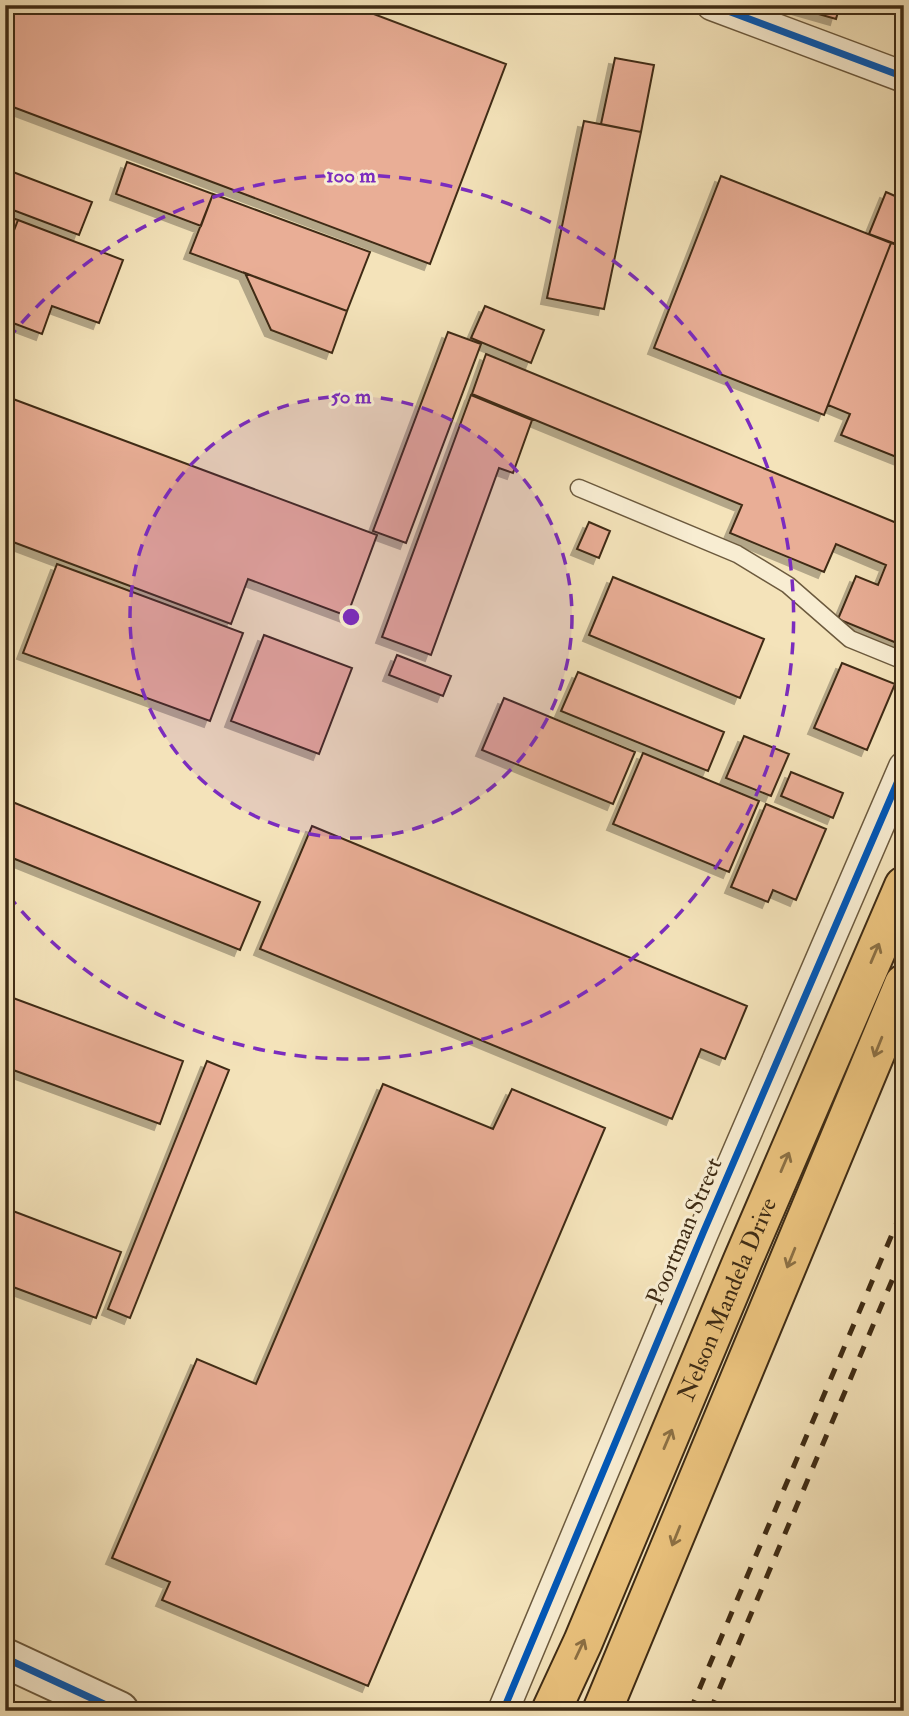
<svg xmlns="http://www.w3.org/2000/svg" width="909" height="1716" viewBox="0 0 909 1716" font-family="'IM FELL Double Pica',serif">
  <style>
    .building { fill: #e9ae96; stroke: #3f2c15; stroke-width: 2; filter: url(#shadow) }
    .lines { fill: none; stroke-linecap: round; stroke-linejoin: round }
    .service-casing { stroke: #6c5a3e; stroke-width: 19 }
    .minor-casing { stroke: #6c5a3e; stroke-width: 33 }
    .tertiary-casing { stroke: #6c5a3e; stroke-width: 42 }
    .trunk-casing { stroke: #3f2c15; stroke-width: 42 }
    .service { stroke: #f8edd2; stroke-width: 16 }
    .minor { stroke: #f8edd2; stroke-width: 30 }
    .tertiary { stroke: #f8edd2; stroke-width: 38 }
    .trunk { stroke: #eac27d; stroke-width: 38 }
    .rail { stroke: #3f2c15; stroke-width: 5; stroke-dasharray: 12 12; stroke-linecap: butt }
    .cycleway-casing { stroke: #f8edd2; stroke-width: 11 }
    .cycleway { stroke: #0057b8; stroke-width: 7 }
    .oneway { stroke: #8c7044 }
    .ring { fill: none; stroke: #7b2cbf; stroke-width: 3.5; stroke-dasharray: 12 9 }
    .labels { text-anchor: middle; stroke-width: 6; stroke-linejoin: round; paint-order: stroke }
    .street-label { font-size: 24px; fill: #3f2c15; stroke: #f8edd2 }
    .centre { fill: #7b2cbf; stroke: #f8edd2; stroke-width: 3.5 }
    .ring-label { font-size: 21px; text-anchor: middle; font-weight: bold; fill: #7b2cbf; stroke: #f8edd2; stroke-width: 6; stroke-linejoin: round; paint-order: stroke }
  </style>
  <defs>
    <filter id="shadow"><feDropShadow dx="-6" dy="6" stdDeviation="0" flood-color="#0004"/></filter>
  </defs>
  <rect width="100%" height="100%" fill="#f4e3ba"/>
  <filter id="stains"><feTurbulence type="fractalNoise" baseFrequency=".00286" numOctaves="4"/><feColorMatrix values="0 0 0 0 .2 0 0 0 0 .09 0 0 0 0 .02 0 0 0 .5 -.17"/></filter>
  <radialGradient id="worn" r=".72"><stop offset=".6" stop-color="#630" stop-opacity="0"/><stop offset="1" stop-color="#630" stop-opacity=".3"/></radialGradient>
  <path class="building" d="M 17,5 L 350,5 L 506,64 L 430,264 L 5,104 L 5,36 Z
    M 787,5 L 840,5 L 836,19 Z
    M 615,58 L 654,65 L 641,132 L 601,124 Z
    M 584,121 L 641,132 L 604,309 L 547,298 Z
    M 127,162 L 213,194 L 201,226 L 116,194 Z
    M 5,169 L 92,202 L 79,235 L 5,207 Z
    M 721,176 L 891,243 L 824,415 L 654,348 Z
    M 886,192 L 904,200 L 904,247 L 869,234 Z
    M 213,194 L 370,252 L 347,311 L 190,253 Z
    M 5,216 L 18,220 L 5,254 Z
    M 18,220 L 123,260 L 99,323 L 52,306 L 42,334 L 5,320 L 5,254 Z
    M 891,243 L 904,247 L 904,460 L 841,435 L 850,414 L 828,405 Z
    M 245,273 L 347,311 L 332,353 L 271,330 Z
    M 485,306 L 544,330 L 531,363 L 471,338 Z
    M 448,332 L 481,344 L 406,543 L 373,531 Z
    M 486,354 L 904,526 L 904,646 L 838,619 L 856,576 L 878,585 L 886,565 L 836,544 L 824,572 L 730,533 L 742,505 L 472,394 Z
    M 471,395 L 532,420 L 513,473 L 499,468 L 431,655 L 382,637 Z
    M 5,396 L 377,535 L 347,616 L 248,579 L 231,624 L 5,539 Z
    M 589,522 L 610,531 L 599,558 L 577,549 Z
    M 57,564 L 243,633 L 210,721 L 23,653 Z
    M 613,577 L 764,639 L 740,698 L 589,635 Z
    M 264,635 L 352,668 L 319,754 L 231,721 Z
    M 397,655 L 451,676 L 443,696 L 389,675 Z
    M 842,663 L 895,684 L 867,750 L 814,728 Z
    M 578,672 L 724,732 L 708,771 L 561,711 Z
    M 504,698 L 635,752 L 613,804 L 482,750 Z
    M 744,736 L 789,754 L 771,796 L 726,778 Z
    M 643,753 L 759,801 L 729,872 L 613,824 Z
    M 791,772 L 843,793 L 833,818 L 781,796 Z
    M 5,799 L 260,902 L 240,950 L 5,855 Z
    M 766,804 L 826,829 L 796,900 L 773,890 L 768,902 L 731,887 Z
    M 312,826 L 747,1006 L 725,1059 L 701,1049 L 672,1119 L 260,949 Z
    M 5,995 L 183,1061 L 160,1124 L 5,1067 Z
    M 207,1061 L 229,1070 L 130,1318 L 108,1309 Z
    M 383,1084 L 493,1129 L 512,1089 L 605,1128 L 368,1686 L 162,1600 L 170,1582 L 112,1558 L 197,1359 L 256,1384 Z
    M 5,1208 L 121,1252 L 96,1318 L 5,1284 Z"/>
  <g class="lines">
    <g class="service-casing">
      <path id="service" d="M 579,488 L 737,554 L 788,585 L 850,639 L 904,661"/>
    </g>
    <g class="minor-casing">
      <path id="minor" d="M 712,5 L 904,77
        M 503,1711 L 703,1233 L 904,767"/>
    </g>
    <g class="tertiary-casing">
      <path id="tertiary" d="M 5,1658 L 119,1711"/>
    </g>
    <g class="trunk-casing">
      <g id="trunk">
        <path id="s1" d="M 551,1711 L 583,1642 L 743,1260 L 904,886"/>
        <path d="M 602,1711 L 904,984"/>
      </g>
    </g>
    <use href="#service" class="service"/>
    <use href="#minor" class="minor"/>
    <use href="#tertiary" class="tertiary"/>
    <use href="#trunk" class="trunk"/>
    <path class="rail" d="M 690,1711 L 904,1206
      M 710,1711 L 904,1252"/>
    <g class="cycleway-casing">
      <path id="cycleway" d="M 712,5 L 904,77
        M 5,1658 L 119,1711
        M 503,1711 L 703,1233 L 904,767"/>
    </g>
    <use href="#cycleway" class="cycleway"/>
  </g>
  <defs><path id="oneway-shaft" d="M-6 0H5M1.5-3L5.5 0L1.5 3" fill="none" stroke-width="1.6" stroke-linecap="round" stroke-linejoin="round" transform="scale(1.75)"/></defs>
  <g class="oneway">
    <use href="#oneway-shaft" transform="translate(875 953) rotate(-67)"/>
    <use href="#oneway-shaft" transform="translate(878 1047) rotate(112)"/>
    <use href="#oneway-shaft" transform="translate(785 1162) rotate(-67)"/>
    <use href="#oneway-shaft" transform="translate(791 1258) rotate(112)"/>
    <use href="#oneway-shaft" transform="translate(668 1439) rotate(-67)"/>
    <use href="#oneway-shaft" transform="translate(676 1536) rotate(112)"/>
    <use href="#oneway-shaft" transform="translate(580 1649) rotate(-65)"/>
  </g>
  <circle cx="351" cy="617" r="221" fill="#7b2cbf" fill-opacity=".12"/>
  <g class="ring">
    <circle cx="351" cy="617" r="221"/>
    <path d="M8 339A442 442 0 1 1 8 895"/>
  </g>
  <g class="labels">
    <g class="street-label">
      <text transform="translate(684 1231) rotate(-67)" y="8">Poortman Street</text>
      <text dy="8" stroke="none"><textPath href="#s1" startOffset="448">Nelson Mandela Drive</textPath></text>
    </g>
  </g>
  <circle cx="351" cy="617" r="10" class="centre"/>
  <g class="ring-label">
    <text x="351" y="182">100 m</text>
    <text x="351" y="403">50 m</text>
  </g>
  <rect width="909" height="1716" fill="none" stroke="#f4e3ba" stroke-width="28"/>
  <rect x="7" y="7" width="895" height="1702" fill="none" stroke="#3f2c15" stroke-width="3.5"/>
  <rect x="14" y="14" width="881" height="1688" fill="none" stroke="#3f2c15" stroke-width="2"/>
  <rect width="100%" height="100%" filter="url(#stains)"/>
  <rect width="100%" height="100%" fill="url(#worn)"/>
</svg>
